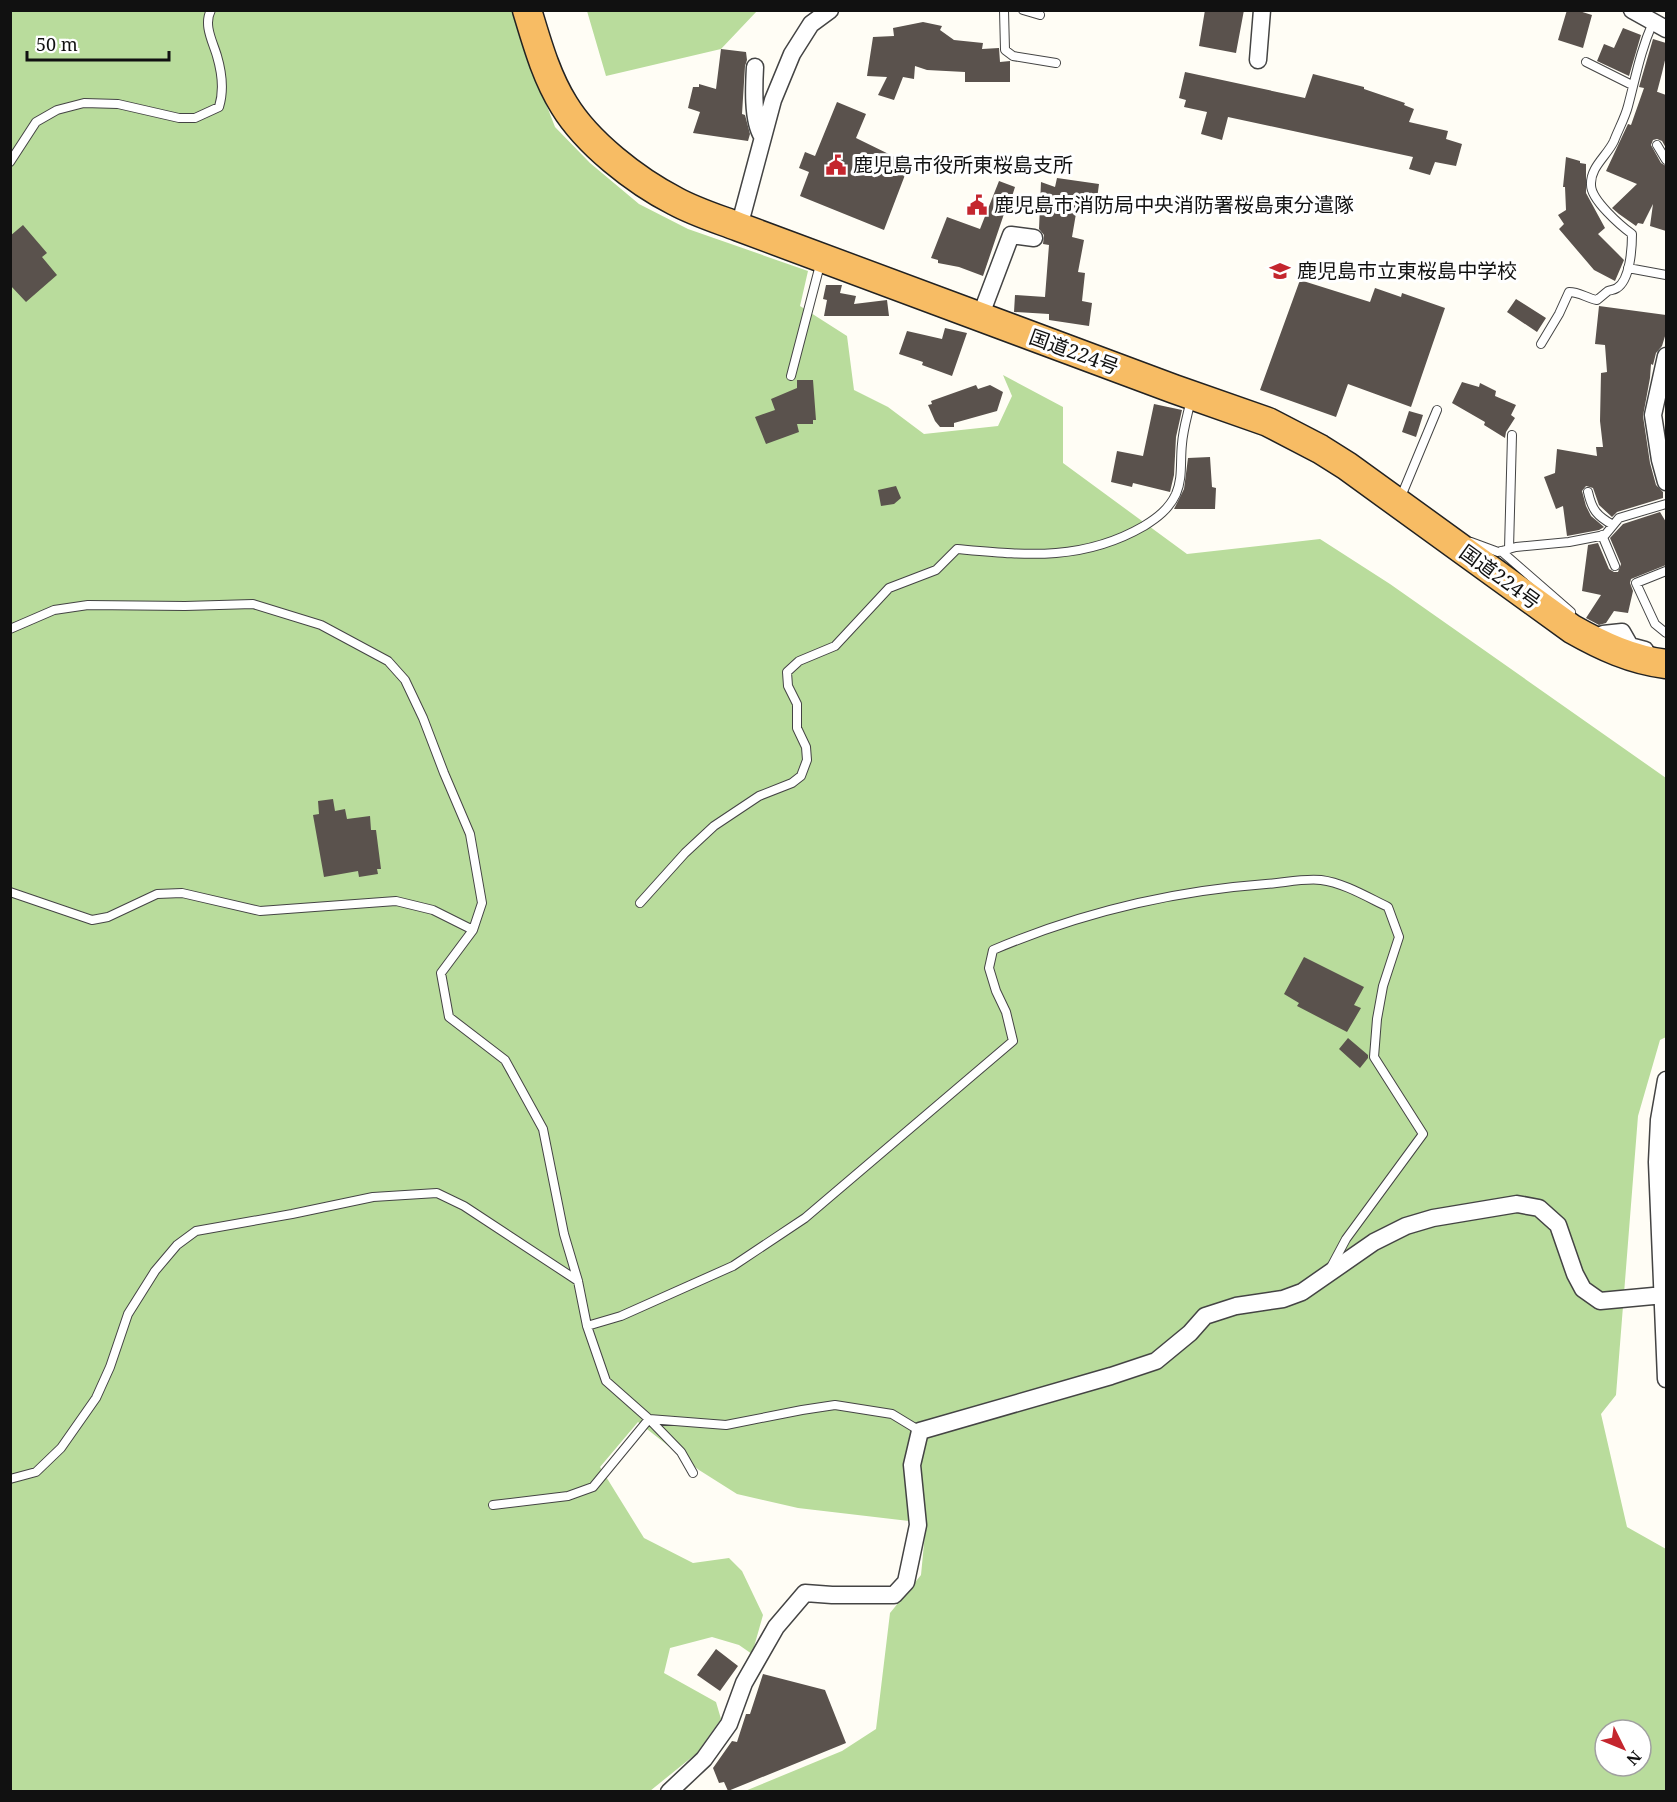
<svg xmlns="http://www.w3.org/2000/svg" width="1677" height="1802" viewBox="0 0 1677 1802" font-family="'Noto Serif','Noto Sans JP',serif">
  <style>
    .forest { fill: #b9dc9c; fill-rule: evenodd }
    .building { fill: #5a524d }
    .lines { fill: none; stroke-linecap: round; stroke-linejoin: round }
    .service-casing { stroke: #444; stroke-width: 10 }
    .minor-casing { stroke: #444; stroke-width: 19 }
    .trunk-casing { stroke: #222; stroke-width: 31 }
    .service { stroke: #fff; stroke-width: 8 }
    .minor { stroke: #fff; stroke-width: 16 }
    .trunk { stroke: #f7bc64; stroke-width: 28 }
    .labels { text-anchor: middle; stroke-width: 6; stroke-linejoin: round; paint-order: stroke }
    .poi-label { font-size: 20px; fill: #111; stroke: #fff; text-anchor: start }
    .street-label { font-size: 20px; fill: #111; stroke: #fff }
  </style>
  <rect width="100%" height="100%" fill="#fffdf5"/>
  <path class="forest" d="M 11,11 L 514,11 L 528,57 L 555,127 L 590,163 L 639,204 L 688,229 L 808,271 L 800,306 L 847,336 L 854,390 L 888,407 L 924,434 L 998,426 L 1012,396 L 1003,375 L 1063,407 L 1063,463 L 1187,554 L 1320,539 L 1390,584 L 1666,778 L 1666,1037 L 1660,1040 L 1638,1116 L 1616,1395 L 1601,1414 L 1627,1527 L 1666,1549 L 1666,1791 L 745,1791 L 842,1751 L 876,1729 L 890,1613 L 921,1575 L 926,1523 L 798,1508 L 737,1494 L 699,1470 L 638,1422 L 600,1467 L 644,1538 L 693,1563 L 729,1558 L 742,1571 L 763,1615 L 752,1654 L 739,1645 L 712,1637 L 670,1648 L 664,1673 L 716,1702 L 721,1719 L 697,1753 L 650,1791 L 11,1792 ZM 1605,1730 L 1641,1730 L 1641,1766 L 1605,1766 Z
    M 587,11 L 587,10 L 757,11 L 721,49 L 606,76 Z"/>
  <path class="building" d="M 1205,10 L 1244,10 L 1236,53 L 1199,46 Z
    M 1567,10 L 1576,10 L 1592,15 L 1583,48 L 1558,40 Z
    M 923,22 L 942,26 L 940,30 L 954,40 L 983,43 L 982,49 L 999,48 L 1000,62 L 1010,61 L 1010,82 L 965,82 L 965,72 L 927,70 L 915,66 L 914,79 L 903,77 L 894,100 L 878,95 L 887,77 L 867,76 L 873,37 L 894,36 L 893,28 Z
    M 1623,28 L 1641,35 L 1629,76 L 1597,61 L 1604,44 L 1614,48 Z
    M 1653,39 L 1666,43 L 1666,56 L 1662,73 L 1657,92 L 1655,91 L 1666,95 L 1666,148 L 1662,141 L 1657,139 L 1653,140 L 1651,145 L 1661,163 L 1666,166 L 1666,231 L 1650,226 L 1653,204 L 1643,224 L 1638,223 L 1636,226 L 1619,214 L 1612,208 L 1637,184 L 1606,171 L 1628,124 L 1631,125 L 1644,88 L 1639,87 Z
    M 721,49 L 746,52 L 747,60 L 745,66 L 742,114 L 745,115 L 750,134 L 748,141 L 693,133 L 700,112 L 688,108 L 693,87 L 699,87 L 699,84 L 716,89 Z
    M 1185,72 L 1305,98 L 1313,74 L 1364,87 L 1364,89 L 1405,103 L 1404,105 L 1414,109 L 1409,122 L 1448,131 L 1446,139 L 1462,144 L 1456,166 L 1435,162 L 1430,175 L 1409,169 L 1413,157 L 1228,117 L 1222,140 L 1201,134 L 1207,112 L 1184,107 L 1186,100 L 1179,98 Z
    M 837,102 L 866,114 L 856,138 L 903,161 L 898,172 L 905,175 L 884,230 L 800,196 L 809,172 L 799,168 L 805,152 L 815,156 Z
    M 1566,157 L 1580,161 L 1580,163 L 1586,164 L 1586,193 L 1605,228 L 1598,234 L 1624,260 L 1615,281 L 1594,270 L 1559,229 L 1564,224 L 1558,215 L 1566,210 L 1565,187 L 1563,187 Z
    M 1057,178 L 1099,184 L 1097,199 L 1079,196 L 1072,237 L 1084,240 L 1078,272 L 1085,273 L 1082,301 L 1092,303 L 1089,326 L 1049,320 L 1049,314 L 1014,312 L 1015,295 L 1045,297 L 1049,245 L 1043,244 L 1044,235 L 1039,229 L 1041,182 L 1055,187 Z
    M 999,181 L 1015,187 L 1007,212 L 1005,211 L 983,276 L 959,267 L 938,263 L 938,260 L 931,258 L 947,217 L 980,229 Z
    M 23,225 L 47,253 L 42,257 L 57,275 L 26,302 L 10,285 L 10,236 Z
    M 1300,280 L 1370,302 L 1375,288 L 1401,297 L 1402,293 L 1445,308 L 1411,407 L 1348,384 L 1336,417 L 1260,390 Z
    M 826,285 L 842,285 L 840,293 L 856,296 L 854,304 L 887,300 L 889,316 L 824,316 L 827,300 L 823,299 Z
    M 1516,299 L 1546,318 L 1537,332 L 1507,312 Z
    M 1599,306 L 1666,315 L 1666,333 L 1662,346 L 1656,353 L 1653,365 L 1651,364 L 1650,378 L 1643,416 L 1650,463 L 1656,485 L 1663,492 L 1663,498 L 1617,512 L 1612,517 L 1599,505 L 1593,488 L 1586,486 L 1582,491 L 1586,506 L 1591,516 L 1604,527 L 1599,530 L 1567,536 L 1563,506 L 1556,509 L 1544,477 L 1555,473 L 1557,449 L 1597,456 L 1596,447 L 1603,447 L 1600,421 L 1601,373 L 1607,372 L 1605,345 L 1595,344 Z
    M 945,328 L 967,333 L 952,376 L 922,365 L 923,362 L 899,354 L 907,331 L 942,339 Z
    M 797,380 L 813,380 L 816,420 L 813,420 L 813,424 L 797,424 L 799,432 L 766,444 L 755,417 L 775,410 L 771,399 L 797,388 Z
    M 1462,382 L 1479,387 L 1480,383 L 1496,391 L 1495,396 L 1516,405 L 1511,415 L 1515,418 L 1506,432 L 1505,438 L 1484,425 L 1485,422 L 1452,403 Z
    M 976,385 L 978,389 L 990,385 L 1003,392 L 997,411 L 954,423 L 954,427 L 940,427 L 935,421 L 928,405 L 932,404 L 931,401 Z
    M 1154,404 L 1182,410 L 1176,437 L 1174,475 L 1170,492 L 1133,483 L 1132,487 L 1111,482 L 1117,451 L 1143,456 Z
    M 1409,411 L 1423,415 L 1416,437 L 1402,432 Z
    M 1210,457 L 1212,487 L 1216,488 L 1215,509 L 1174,509 L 1184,489 L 1188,458 Z
    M 896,486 L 901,498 L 894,504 L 881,506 L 878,490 Z
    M 1660,512 L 1666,522 L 1666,565 L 1631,579 L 1630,583 L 1633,591 L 1628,613 L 1614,611 L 1606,623 L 1599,625 L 1586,618 L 1601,595 L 1582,591 L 1588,545 L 1598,543 L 1609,569 L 1614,572 L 1618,572 L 1621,564 L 1610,538 L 1623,524 Z
    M 333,799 L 335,811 L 345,809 L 347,819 L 370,816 L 371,830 L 376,830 L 381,869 L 377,869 L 378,874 L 359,877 L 358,871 L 324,877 L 313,815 L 319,814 L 318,801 Z
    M 1304,957 L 1364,987 L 1354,1005 L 1361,1008 L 1347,1032 L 1297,1006 L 1299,1003 L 1284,994 Z
    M 1348,1038 L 1368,1055 L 1368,1058 L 1360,1068 L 1339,1049 Z
    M 716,1649 L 738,1666 L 720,1691 L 697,1675 Z
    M 763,1674 L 825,1690 L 846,1743 L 728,1791 L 724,1782 L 719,1783 L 713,1768 L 732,1741 L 737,1742 L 746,1714 L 750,1714 Z"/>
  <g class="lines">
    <g class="service-casing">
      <path id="service" d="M 1004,10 L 1005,50 L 1013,56 L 1056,63
        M 1023,10 L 1040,15
        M 1586,62 L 1632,85
        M 1657,145 L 1666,160
        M 10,162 L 36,122 L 57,110 L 84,103 L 118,104 L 179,118 L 195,118 L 219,107 C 224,91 222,73 217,56 C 213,42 203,25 211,10
        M 1628,268 L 1666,275
        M 1541,344 L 1559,314 L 1569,292 C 1580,292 1586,298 1597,300 C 1601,297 1604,294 1608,291 C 1611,290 1614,290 1617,288 C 1630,280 1632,249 1632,234 C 1621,226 1591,200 1591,185 C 1590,167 1607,156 1614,141 C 1618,130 1625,118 1628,106 C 1636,76 1640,52 1653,22
        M 791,376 L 821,261
        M 1588,492 C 1592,510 1597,516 1613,525
        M 1400,499 L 1437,410
        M 1602,535 L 1615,566
        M 1471,542 L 1498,552 L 1516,547 L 1569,542 L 1605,535 L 1619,518 L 1666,504
        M 1509,549 L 1512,435
        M 1501,551 L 1571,612
        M 10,629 L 54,610 L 88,605 L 185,606 L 253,604 L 321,625 L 388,661 L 405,680 L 423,718 L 444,773 L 470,834 L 482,903 L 473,930 L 441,973 L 449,1017 L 505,1060 L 543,1129 L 564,1234 L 578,1281 L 587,1326 L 606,1381 L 649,1419 L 726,1425 L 802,1410 L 835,1405 L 892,1414 L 920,1431
        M 1666,633 L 1655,624 L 1636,583 L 1666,571
        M 10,892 L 92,920 L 108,917 L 157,894 L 182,893 L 260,911 L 396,901 L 433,910 L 473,930
        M 640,903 L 685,853 L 714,826 L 759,796 L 792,783 L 801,776 L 807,760 L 806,747 L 797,728 L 797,704 L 788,686 L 787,672 L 799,661 L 835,646 L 889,588 L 936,570 L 957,549 C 1024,555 1082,562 1144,526 C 1157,518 1169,509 1176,494 C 1183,478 1180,461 1182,444 C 1183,429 1188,414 1191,399
        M 587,1326 L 621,1316 L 733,1266 L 805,1218 L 1013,1041 L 1006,1012 L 996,991 L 989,968 L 993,950 C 1080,913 1171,891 1266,884 C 1283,883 1304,878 1321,880 C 1344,883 1367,897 1388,907 L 1399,937 L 1383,986 L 1377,1019 L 1374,1057 L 1423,1134 L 1346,1239 L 1330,1269
        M 10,1479 L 36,1472 L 61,1448 L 96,1398 L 110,1367 L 128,1314 L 155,1271 L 177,1245 L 196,1231 L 292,1214 L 373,1197 L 437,1193 L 464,1206 L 578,1281
        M 493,1505 L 568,1496 L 593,1487 L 649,1419 L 681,1452 L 693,1473"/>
    </g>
    <g class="minor-casing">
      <path id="minor" d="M 1632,10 L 1666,29
        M 1258,60 L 1262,10
        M 755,67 C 754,85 752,120 762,136
        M 739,227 L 773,100 L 792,54 L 811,24 L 830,10
        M 980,317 L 1011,235 L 1034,238
        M 1666,356 L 1653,415 L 1660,460 L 1666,482
        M 1603,634 L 1622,632 L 1630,646 L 1645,650
        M 1666,1080 L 1659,1120 L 1657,1162 L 1666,1379
        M 669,1792 L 704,1759 L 729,1724 L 744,1683 L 776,1627 L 805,1593 L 832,1595 L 894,1595 L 906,1582 L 918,1525 L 912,1465 L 920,1431 L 1111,1376 L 1156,1361 L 1190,1333 L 1205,1316 L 1236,1306 L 1283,1299 L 1302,1292 L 1374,1242 L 1406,1226 L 1433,1218 L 1517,1204 L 1539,1208 L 1558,1225 L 1575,1274 L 1583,1289 L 1600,1301 L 1664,1295"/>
    </g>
    <g class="trunk-casing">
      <path id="trunk" d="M 527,10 C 537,43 546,76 564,105 C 587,143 636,181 675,201 C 695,212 718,219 739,227 L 1174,389 L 1268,422 L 1320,449 L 1347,466 L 1572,629 C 1602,646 1632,660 1666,664"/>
    </g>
    <use href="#service" class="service"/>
    <use href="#minor" class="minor"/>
    <use href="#trunk" class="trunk"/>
  </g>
  <defs>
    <g id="civic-bare" transform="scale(1.62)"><path d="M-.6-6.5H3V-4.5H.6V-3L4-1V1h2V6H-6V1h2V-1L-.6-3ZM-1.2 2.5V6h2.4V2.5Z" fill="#c4262e" stroke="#fff" stroke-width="2.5" paint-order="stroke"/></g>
    <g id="school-bare" transform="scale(1.62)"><path d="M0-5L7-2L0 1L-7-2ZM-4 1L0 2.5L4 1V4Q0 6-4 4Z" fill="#c4262e" stroke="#fff" stroke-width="2.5" paint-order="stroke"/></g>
  </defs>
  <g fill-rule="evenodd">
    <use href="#civic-bare" x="836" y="165"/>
    <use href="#civic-bare" x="977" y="205"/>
    <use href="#school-bare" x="1280" y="271"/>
  </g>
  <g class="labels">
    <g class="poi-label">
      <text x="853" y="172">鹿児島市役所東桜島支所</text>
      <text x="994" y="212">鹿児島市消防局中央消防署桜島東分遣隊</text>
      <text x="1297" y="278">鹿児島市立東桜島中学校</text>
    </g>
    <g class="street-label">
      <text transform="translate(1074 352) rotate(20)" y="7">国道224号</text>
      <text transform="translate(1500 577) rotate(36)" y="7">国道224号</text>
    </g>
  </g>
  <rect width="1677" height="1802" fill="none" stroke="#111111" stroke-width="24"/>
  <g transform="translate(1623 1748) rotate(133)"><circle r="28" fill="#ffffff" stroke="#a0a0a0" stroke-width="1.5"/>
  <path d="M0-4.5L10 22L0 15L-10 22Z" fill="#c4262e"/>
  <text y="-9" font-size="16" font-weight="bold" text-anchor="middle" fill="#111111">N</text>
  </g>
  <path d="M27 51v9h142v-9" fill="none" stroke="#111111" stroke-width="3"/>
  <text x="36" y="51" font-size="18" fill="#111111" stroke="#ffffff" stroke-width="4.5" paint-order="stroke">50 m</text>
</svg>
